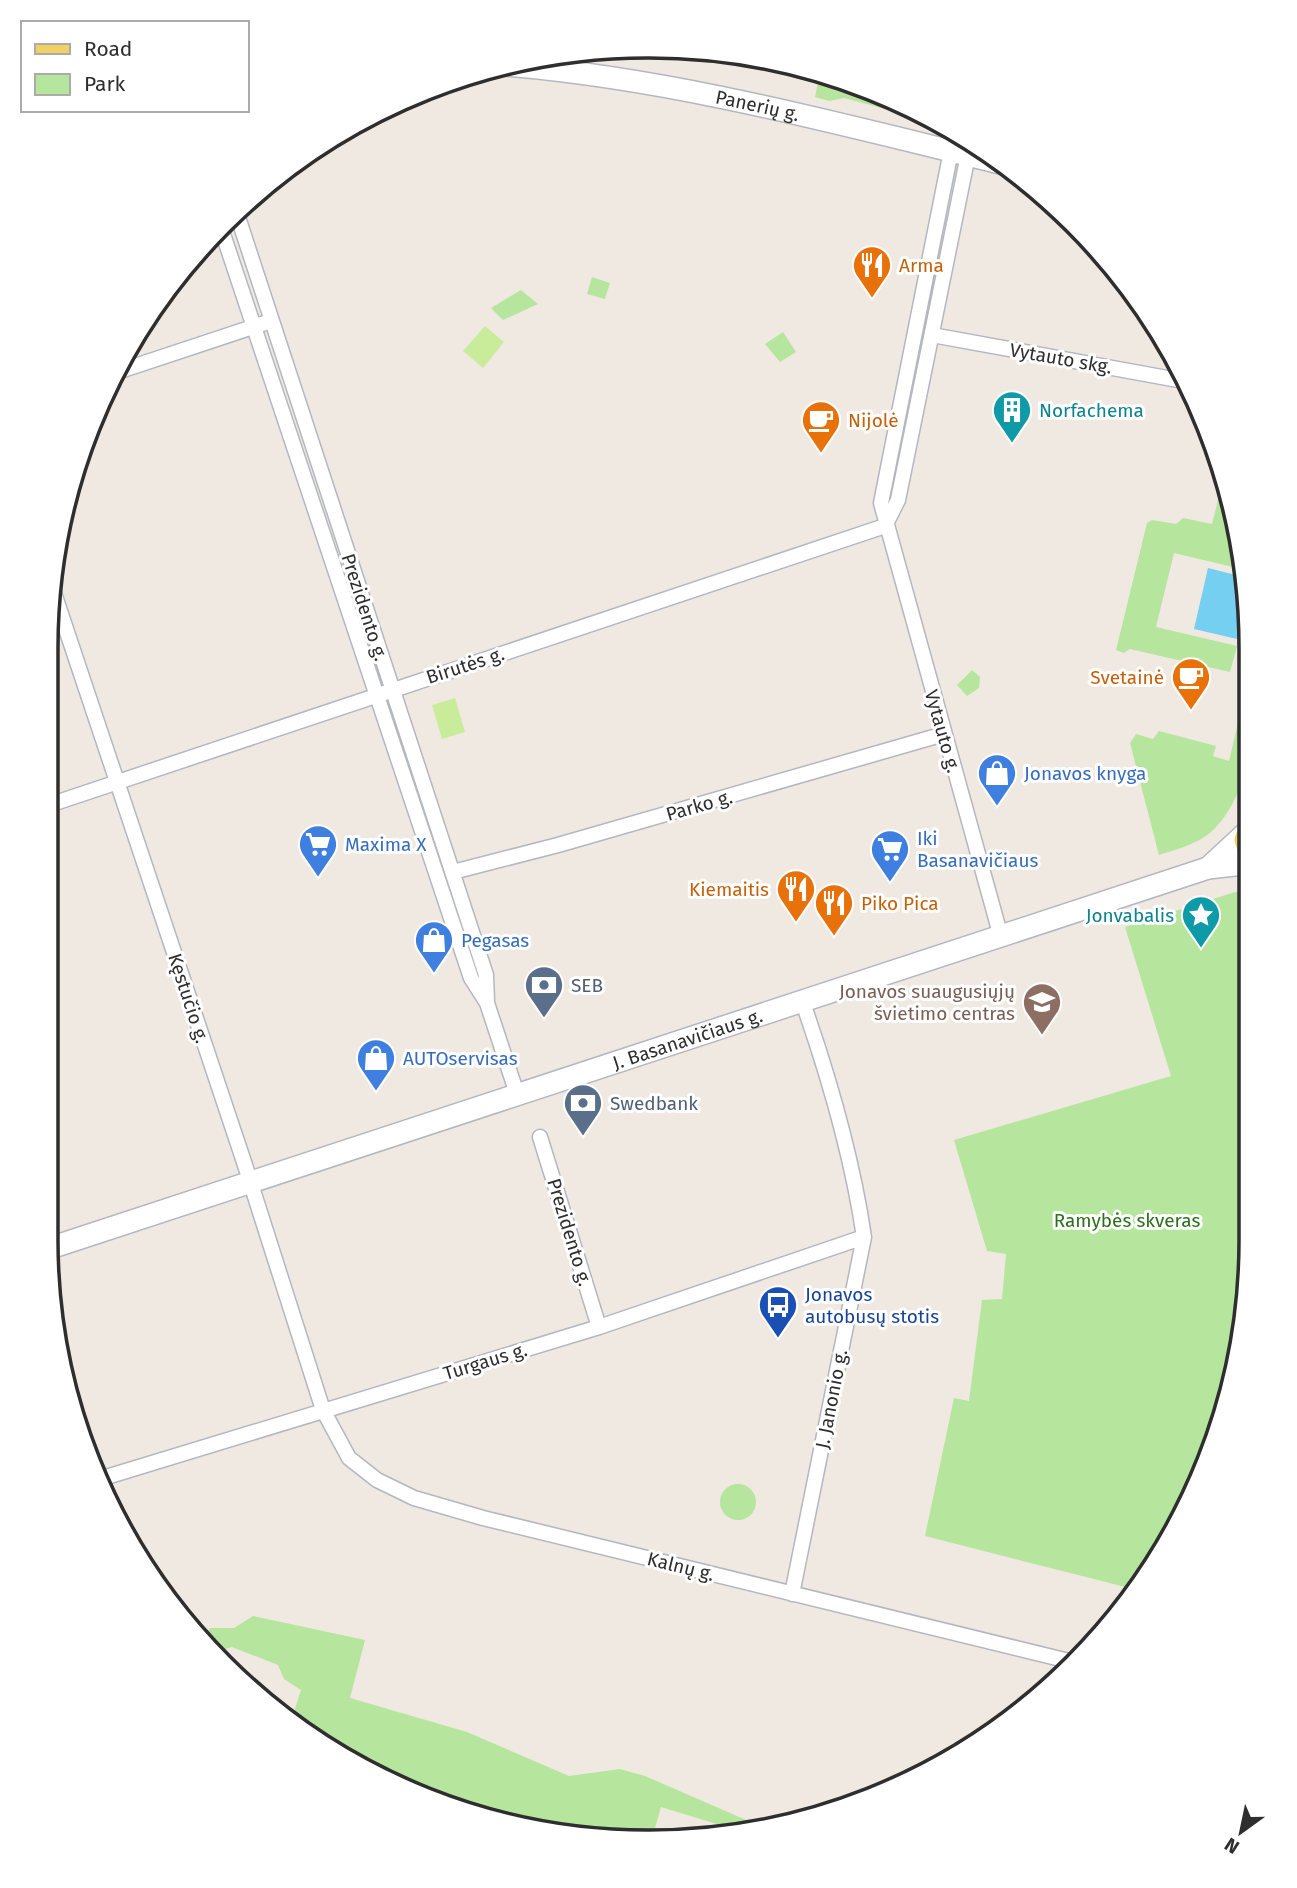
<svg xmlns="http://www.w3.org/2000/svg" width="1297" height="1888" viewBox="0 0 1297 1888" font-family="'Fira Sans',sans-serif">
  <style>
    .green { fill: #b6e59e }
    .pitch { fill: #c9ec9a }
    .water { fill: #75cff0 }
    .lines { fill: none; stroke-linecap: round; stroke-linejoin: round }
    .street-casing { stroke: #b4b7c1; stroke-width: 17 }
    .secondary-casing { stroke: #b4b7c1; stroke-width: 24 }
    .primary-casing { stroke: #c9c9c9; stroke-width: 25 }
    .street { stroke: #fff; stroke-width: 14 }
    .secondary { stroke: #fff; stroke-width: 21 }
    .primary { stroke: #f2d163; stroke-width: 23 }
    .labels { text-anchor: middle; stroke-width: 6; stroke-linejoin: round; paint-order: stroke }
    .street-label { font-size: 19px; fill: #2e2e2e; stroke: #fff }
    .food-label { font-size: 19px; fill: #c56008; stroke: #fff; text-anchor: start }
    .culture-label { font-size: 19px; fill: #0d838f; stroke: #fff; text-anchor: start }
    .shop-label { font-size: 19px; fill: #366cbe; stroke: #fff; text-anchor: start }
    .service-label { font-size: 19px; fill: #4e5e75; stroke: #fff; text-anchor: start }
    .education-label { font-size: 19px; fill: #785e54; stroke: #fff; text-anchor: end }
    .park-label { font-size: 19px; fill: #2c6e1b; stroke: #fff }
    .transit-label { font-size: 19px; fill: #164399; stroke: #fff; text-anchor: start }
    .rim { fill: none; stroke: #2e2e2e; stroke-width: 3.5 }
  </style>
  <rect width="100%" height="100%" fill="#efe9e1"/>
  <path class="green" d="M 608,49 L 606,61 L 534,57 Z
    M 820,73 L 880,92 L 956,132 L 930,126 L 919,118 L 844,98 L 829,101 L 815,97 Z
    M 592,277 L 610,283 L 605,299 L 587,294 Z
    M 521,290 L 538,304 L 503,320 L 491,308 Z
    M 783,332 L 796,352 L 780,362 L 765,344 Z
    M 1223,480 L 1240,531 L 1233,567 L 1174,553 L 1156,627 L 1237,646 L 1230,672 L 1130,649 L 1124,653 L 1116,650 L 1147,523 L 1152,520 L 1176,524 L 1183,518 L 1212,524 Z
    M 1251,668 C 1252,720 1255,785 1216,827 C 1202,843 1178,849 1159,855 L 1130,743 L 1136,734 L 1153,739 L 1159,731 L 1216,746 L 1213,756 L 1229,761 Z
    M 972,670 L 980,677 L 979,688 L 967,696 L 957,685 Z
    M 1235,892 L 1252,892 L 1252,1239 L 1240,1358 L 1205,1471 L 1150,1575 L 1137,1590 L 925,1536 L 954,1398 L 969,1401 L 982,1300 L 1002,1299 L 1006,1254 L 987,1251 L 954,1140 L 1171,1076 L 1125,927 Z
    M720 1502a18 18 0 1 1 36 0a18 18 0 1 1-36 0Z
    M 253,1616 L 365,1640 L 350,1698 L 467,1732 L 569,1776 L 620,1769 L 645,1776 L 769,1830 L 743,1832 L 661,1807 L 653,1835 L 570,1837 L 417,1796 L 292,1718 L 301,1690 L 284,1679 L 278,1665 L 232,1647 L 215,1652 L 203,1638 L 210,1628 L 234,1628 Z"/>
  <path class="pitch" d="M 485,326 L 504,342 L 483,368 L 463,351 Z
    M 455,698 L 465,732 L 442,739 L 432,705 Z"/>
  <path class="water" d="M 1208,568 L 1244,577 L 1247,600 L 1237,639 L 1194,629 Z"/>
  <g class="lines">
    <g class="street-casing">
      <path id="street" d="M 951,151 L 881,503 L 1001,937
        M 236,211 L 486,975 L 487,1002
        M 220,225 L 471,978 L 487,1003 L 518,1097
        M 932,335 L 1189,382
        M 114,373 L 265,323
        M 885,526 L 898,500 L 968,155
        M 52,587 L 244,1162 L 323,1410 L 349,1458 L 377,1480 L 414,1498 L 483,1518 L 1077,1663
        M 46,806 L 885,526
        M 453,872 L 558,845 L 944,734
        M 540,1137 L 599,1327
        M 103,1478 L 599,1327 L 864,1237
        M 792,1594 L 864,1237 C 852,1156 830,1080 803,1003"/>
    </g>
    <g class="secondary-casing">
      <g id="secondary">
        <path id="s1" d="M 505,65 C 675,79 839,124 1004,164"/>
        <path d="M 1208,868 L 1248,831"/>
        <path id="s2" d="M 47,1249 L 1208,868 L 1252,863"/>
      </g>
    </g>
    <g class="primary-casing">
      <path id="primary" d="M 1252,825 L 1246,840 L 1252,854"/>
    </g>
    <use href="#street" class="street"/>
    <use href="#secondary" class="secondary"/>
    <use href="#primary" class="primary"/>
  </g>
  <defs>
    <g id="restaurant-pin" transform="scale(2.0125)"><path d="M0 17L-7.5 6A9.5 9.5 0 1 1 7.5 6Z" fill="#e8710a" stroke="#fff"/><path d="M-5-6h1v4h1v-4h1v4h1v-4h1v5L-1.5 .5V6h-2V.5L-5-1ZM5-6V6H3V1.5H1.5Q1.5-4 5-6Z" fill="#fff"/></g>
    <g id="building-pin" transform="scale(2.0125)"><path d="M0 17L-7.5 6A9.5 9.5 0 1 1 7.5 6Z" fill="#0f9aa8" stroke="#fff"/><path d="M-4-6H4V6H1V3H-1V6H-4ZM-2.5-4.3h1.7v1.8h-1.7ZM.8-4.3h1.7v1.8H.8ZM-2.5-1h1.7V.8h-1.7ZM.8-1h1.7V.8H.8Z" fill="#fff"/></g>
    <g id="cafe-pin" transform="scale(2.0125)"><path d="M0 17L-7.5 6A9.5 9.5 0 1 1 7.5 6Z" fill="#e8710a" stroke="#fff"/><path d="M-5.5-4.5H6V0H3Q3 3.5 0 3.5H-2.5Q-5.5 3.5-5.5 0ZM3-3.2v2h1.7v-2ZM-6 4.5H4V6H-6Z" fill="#fff"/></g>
    <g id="shop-pin" transform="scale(2.0125)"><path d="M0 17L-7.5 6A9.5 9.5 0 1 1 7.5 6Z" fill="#3f7fe0" stroke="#fff"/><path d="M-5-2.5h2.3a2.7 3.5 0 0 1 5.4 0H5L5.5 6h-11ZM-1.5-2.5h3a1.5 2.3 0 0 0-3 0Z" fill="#fff"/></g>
    <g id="supermarket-pin" transform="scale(2.0125)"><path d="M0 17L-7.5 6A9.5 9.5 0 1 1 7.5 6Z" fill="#3f7fe0" stroke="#fff"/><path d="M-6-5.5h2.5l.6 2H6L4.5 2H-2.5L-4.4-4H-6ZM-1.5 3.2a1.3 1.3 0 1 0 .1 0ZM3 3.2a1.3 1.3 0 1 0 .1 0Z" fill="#fff"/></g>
    <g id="sight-pin" transform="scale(2.0125)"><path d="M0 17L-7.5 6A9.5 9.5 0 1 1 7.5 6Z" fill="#0f9aa8" stroke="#fff"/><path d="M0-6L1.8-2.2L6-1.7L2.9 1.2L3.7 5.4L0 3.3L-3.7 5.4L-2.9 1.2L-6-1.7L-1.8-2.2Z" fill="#fff"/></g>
    <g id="bank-pin" transform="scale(2.0125)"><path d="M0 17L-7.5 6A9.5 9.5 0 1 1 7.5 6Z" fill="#5c6f8a" stroke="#fff"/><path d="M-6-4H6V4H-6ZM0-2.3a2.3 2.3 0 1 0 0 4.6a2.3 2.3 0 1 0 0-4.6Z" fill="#fff"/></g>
    <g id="school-pin" transform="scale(2.0125)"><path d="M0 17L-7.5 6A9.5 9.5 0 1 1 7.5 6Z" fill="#8d6e63" stroke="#fff"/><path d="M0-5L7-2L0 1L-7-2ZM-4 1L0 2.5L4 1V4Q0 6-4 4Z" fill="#fff"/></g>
    <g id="bus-pin" transform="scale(2.0125)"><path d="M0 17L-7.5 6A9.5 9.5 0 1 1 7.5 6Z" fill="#1a4fb4" stroke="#fff"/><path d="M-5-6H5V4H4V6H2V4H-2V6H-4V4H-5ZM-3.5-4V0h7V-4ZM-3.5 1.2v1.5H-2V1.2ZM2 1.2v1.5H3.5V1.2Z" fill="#fff"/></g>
  </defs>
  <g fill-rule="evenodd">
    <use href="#restaurant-pin" x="872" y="265"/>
    <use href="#building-pin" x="1012" y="410"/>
    <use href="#cafe-pin" x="821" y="420"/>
    <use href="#cafe-pin" x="1191" y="677"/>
    <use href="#shop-pin" x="997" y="773"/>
    <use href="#supermarket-pin" x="318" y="844"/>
    <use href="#supermarket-pin" x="890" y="849"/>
    <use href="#restaurant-pin" x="796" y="889"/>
    <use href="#restaurant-pin" x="834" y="903"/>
    <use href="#sight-pin" x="1201" y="915"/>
    <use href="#shop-pin" x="434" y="940"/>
    <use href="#bank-pin" x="544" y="985"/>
    <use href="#school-pin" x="1042" y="1002"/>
    <use href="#shop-pin" x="376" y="1058"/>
    <use href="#bank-pin" x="583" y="1103"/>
    <use href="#bus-pin" x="778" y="1305"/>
  </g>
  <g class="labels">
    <g class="street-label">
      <text dy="7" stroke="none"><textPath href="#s1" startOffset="256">Panerių g.</textPath></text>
      <text transform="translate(1061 358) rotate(10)" y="7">Vytauto skg.</text>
      <text transform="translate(365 607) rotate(72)" y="7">Prezidento g.</text>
      <text transform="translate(465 665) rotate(-18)" y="7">Birutės g.</text>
      <text transform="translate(943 731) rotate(74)" y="7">Vytauto g.</text>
      <text transform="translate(699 805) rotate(-16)" y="7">Parko g.</text>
      <text transform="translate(189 998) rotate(72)" y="7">Kęstučio g.</text>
      <text dy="7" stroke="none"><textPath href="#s2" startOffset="674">J. Basanavičiaus g.</textPath></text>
      <text transform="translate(570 1232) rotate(73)" y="7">Prezidento g.</text>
      <text transform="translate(485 1361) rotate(-17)" y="7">Turgaus g.</text>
      <text transform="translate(831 1399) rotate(-79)" y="7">J. Janonio g.</text>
      <text transform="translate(681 1566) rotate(14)" y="7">Kalnų g.</text>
    </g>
    <g class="food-label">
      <text x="899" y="272">Arma</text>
      <text x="848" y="427">Nijolė</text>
      <text x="1164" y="684" text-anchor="end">Svetainė</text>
      <text x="769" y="896" text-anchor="end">Kiemaitis</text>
      <text x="861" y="910">Piko Pica</text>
    </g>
    <g class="culture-label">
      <text x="1039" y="417">Norfachema</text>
      <text x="1174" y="922" text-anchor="end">Jonvabalis</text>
    </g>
    <g class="shop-label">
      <text x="1024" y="780">Jonavos knyga</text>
      <text x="917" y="845">Iki<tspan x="917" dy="22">Basanavičiaus</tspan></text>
      <text x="345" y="851">Maxima X</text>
      <text x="461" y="947">Pegasas</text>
      <text x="403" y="1065">AUTOservisas</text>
    </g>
    <g class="service-label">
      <text x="571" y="992">SEB</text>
      <text x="610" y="1110">Swedbank</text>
    </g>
    <g class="education-label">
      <text x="1015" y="998">Jonavos suaugusiųjų<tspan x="1015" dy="22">švietimo centras</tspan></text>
    </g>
    <g class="park-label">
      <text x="1127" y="1227">Ramybės skveras</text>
    </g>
    <g class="transit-label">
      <text x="805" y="1301">Jonavos<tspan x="805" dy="22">autobusų stotis</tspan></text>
    </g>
  </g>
  <path d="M0 0H1297V1888H0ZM648 58H649A590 590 0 0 1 1239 648V1240A590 590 0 0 1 649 1830H648A590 590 0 0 1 58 1240V648A590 590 0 0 1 648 58Z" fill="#fff" fill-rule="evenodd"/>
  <path class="rim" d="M648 58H649A590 590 0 0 1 1239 648V1240A590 590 0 0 1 649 1830H648A590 590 0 0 1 58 1240V648A590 590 0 0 1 648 58Z"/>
  <rect x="21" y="21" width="228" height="91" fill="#ffffff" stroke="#ababab" stroke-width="2"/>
  <rect x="35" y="44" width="35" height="10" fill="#f2d163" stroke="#ababab" stroke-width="2"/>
  <text x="84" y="56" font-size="21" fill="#2e2e2e">Road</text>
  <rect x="35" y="74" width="35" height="21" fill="#b6e59e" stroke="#ababab" stroke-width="2"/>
  <text x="84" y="91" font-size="21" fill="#2e2e2e">Park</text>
  <g transform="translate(1241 1832) rotate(213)" stroke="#ffffff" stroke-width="5" paint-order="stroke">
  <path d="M0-5L12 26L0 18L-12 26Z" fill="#2e2e2e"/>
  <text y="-10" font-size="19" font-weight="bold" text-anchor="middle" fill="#2e2e2e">N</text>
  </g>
</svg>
